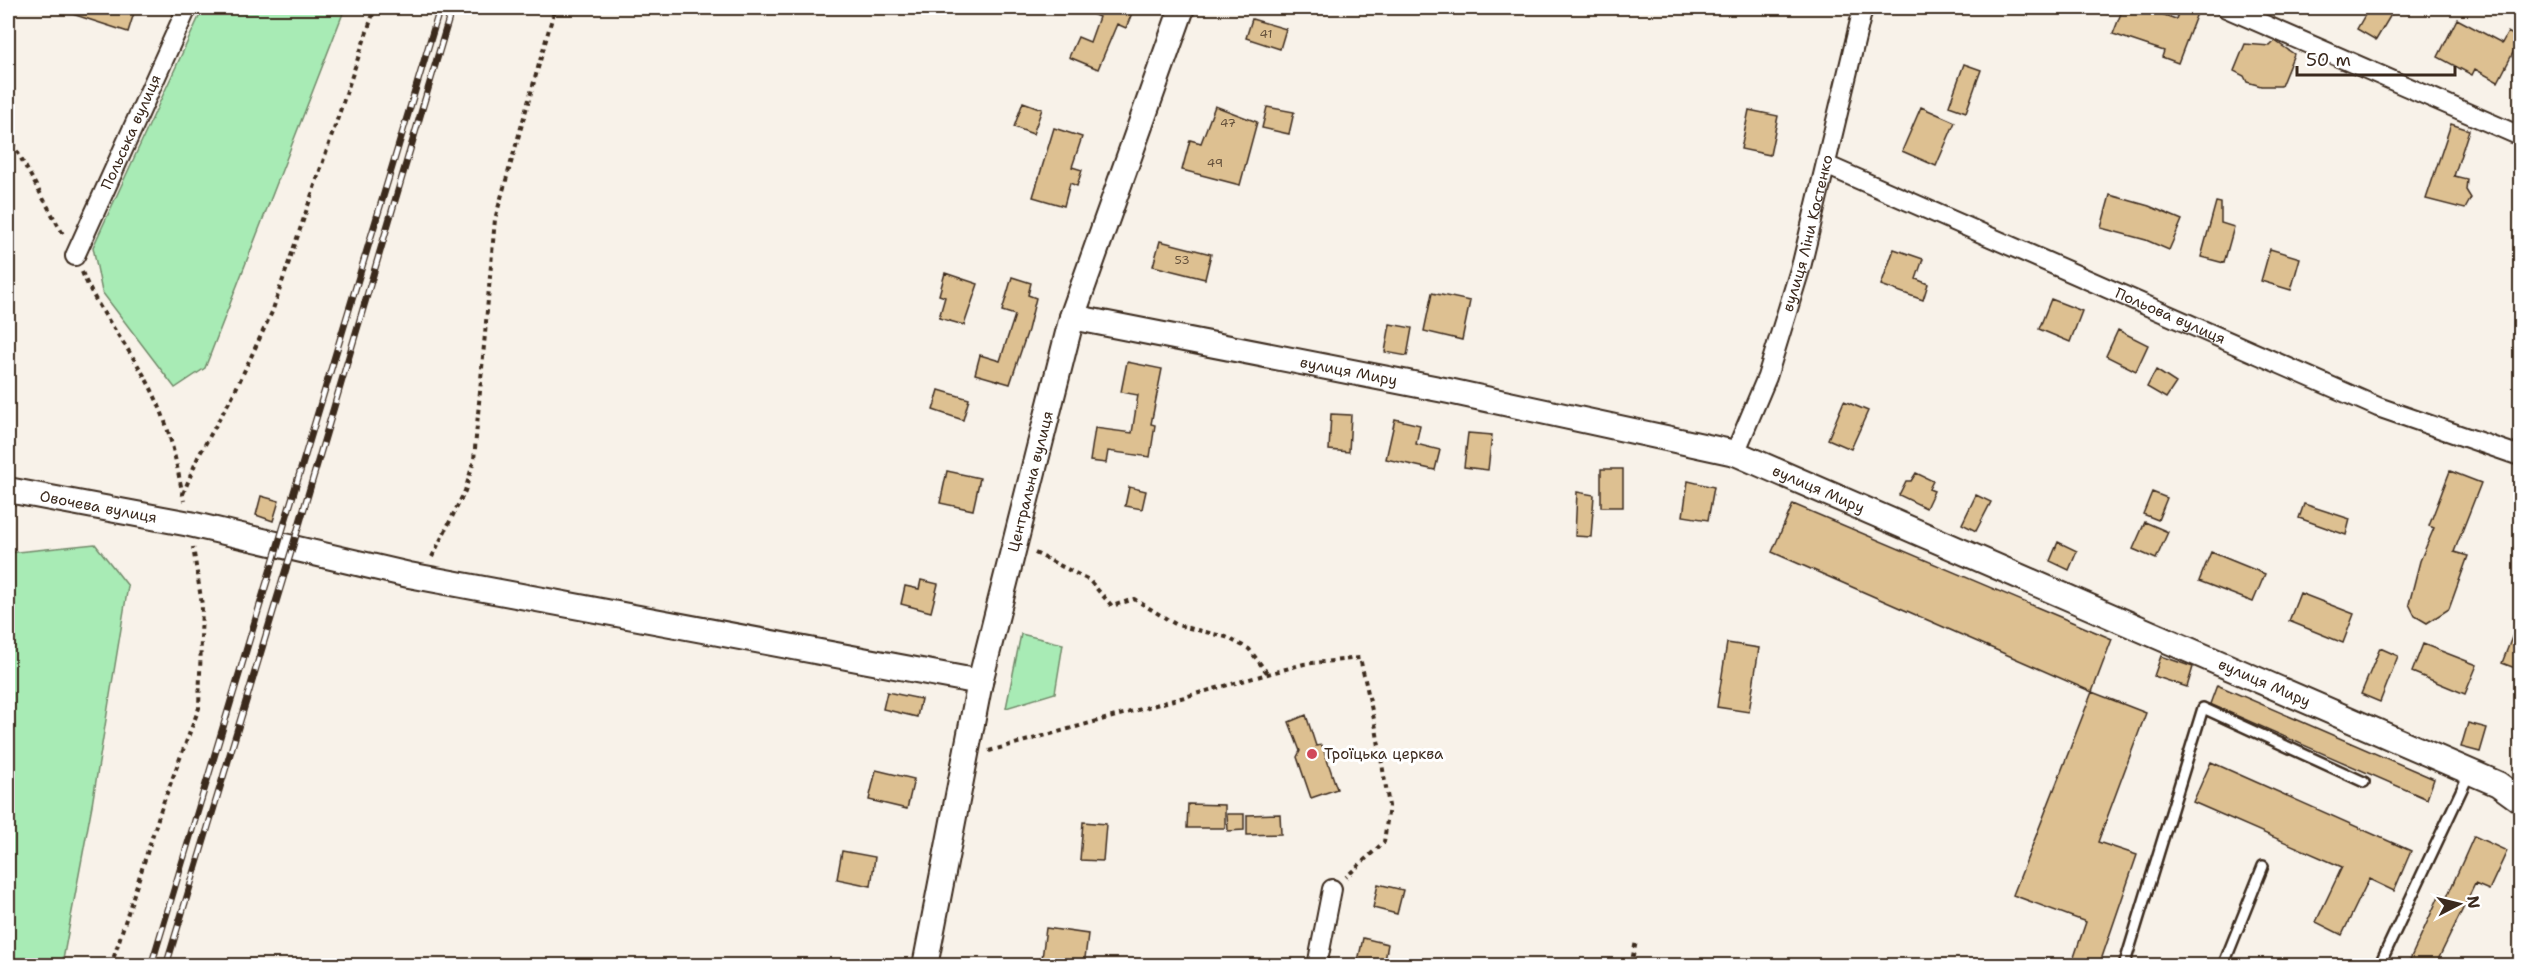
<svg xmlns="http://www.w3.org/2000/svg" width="2528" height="973" viewBox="0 0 2528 973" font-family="'Shantell Sans',sans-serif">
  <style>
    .green { fill: #a8ebb5; stroke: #728a6a; stroke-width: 1.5 }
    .building { fill: #ddc091; stroke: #3b2a1e; stroke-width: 1.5 }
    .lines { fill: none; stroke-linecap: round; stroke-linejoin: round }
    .lane-casing { stroke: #3b2a1e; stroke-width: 14 }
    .street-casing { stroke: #3b2a1e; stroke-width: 22 }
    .secondary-casing { stroke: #3b2a1e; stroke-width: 28 }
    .path { stroke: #3b2a1e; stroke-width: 4; stroke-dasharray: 4.5 4.5; stroke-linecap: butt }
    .lane { stroke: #fff; stroke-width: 9 }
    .street { stroke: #fff; stroke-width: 18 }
    .secondary { stroke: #fff; stroke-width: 24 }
    .rail-casing { stroke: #3b2a1e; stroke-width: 7 }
    .rail { stroke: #fff; stroke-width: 4.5; stroke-dasharray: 14; stroke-linecap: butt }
    .poi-dot { fill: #d1495b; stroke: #fff; stroke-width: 2 }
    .labels { text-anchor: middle; stroke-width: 6; stroke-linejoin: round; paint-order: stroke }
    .number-label { font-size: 12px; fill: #64503b }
    .street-label { font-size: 15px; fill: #3b2a1e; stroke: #fff }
    .poi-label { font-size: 15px; fill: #3b2a1e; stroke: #fff; text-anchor: start }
  </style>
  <rect width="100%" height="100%" fill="#f8f2e9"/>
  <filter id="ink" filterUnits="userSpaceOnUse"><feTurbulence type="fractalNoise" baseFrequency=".0167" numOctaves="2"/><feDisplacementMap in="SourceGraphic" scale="12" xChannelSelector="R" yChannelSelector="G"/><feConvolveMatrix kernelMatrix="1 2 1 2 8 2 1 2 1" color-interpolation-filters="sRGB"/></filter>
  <g filter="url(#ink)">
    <path class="green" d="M 203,8 L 345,8 L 205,368 L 175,388 L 102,292 L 93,247 Z
      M 95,544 L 128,586 L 92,805 L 62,965 L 8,965 L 8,553 Z
      M 1021,634 L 1063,644 L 1055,693 L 1006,708 Z"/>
    <path class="building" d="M 64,8 L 117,8 L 134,13 L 128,32 L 63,11 Z
      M 1077,8 L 1134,8 L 1126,28 L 1117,24 L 1098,69 L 1069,57 L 1078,37 L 1090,42 L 1099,17 Z
      M 2123,8 L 2144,8 L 2176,19 L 2180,8 L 2199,8 L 2178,63 L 2162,57 L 2164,51 L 2113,34 Z
      M 2369,8 L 2395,8 L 2376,40 L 2357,29 Z
      M 1252,19 L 1286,29 L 1280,49 L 1246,38 Z
      M 2457,19 L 2502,43 L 2508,32 L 2520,39 L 2498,82 L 2475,69 L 2472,75 L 2438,57 Z
      M 2275,41 L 2294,54 L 2281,86 L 2261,86 L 2247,82 L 2244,76 L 2234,71 L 2245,44 L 2270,46 Z
      M 1964,64 L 1981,70 L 1966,112 L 1949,106 Z
      M 1023,102 L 1042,109 L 1033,134 L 1014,127 Z
      M 1215,106 L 1257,122 L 1240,185 L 1182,170 L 1190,140 L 1201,143 Z
      M 1267,107 L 1294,112 L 1289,134 L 1262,128 Z
      M 1921,107 L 1955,122 L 1936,166 L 1902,151 Z
      M 1749,110 L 1778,116 L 1770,155 L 1741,149 Z
      M 2451,124 L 2469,130 L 2454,176 L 2467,179 L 2466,190 L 2471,198 L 2465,209 L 2426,199 Z
      M 1054,128 L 1082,137 L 1072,167 L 1082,170 L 1077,186 L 1070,183 L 1064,206 L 1033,197 Z
      M 2110,195 L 2149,206 L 2182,220 L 2169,250 L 2146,240 L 2101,228 Z
      M 2216,202 L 2221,203 L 2221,223 L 2234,227 L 2224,263 L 2201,257 Z
      M 1160,241 L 1211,254 L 1205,279 L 1153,266 Z
      M 1894,249 L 1923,259 L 1916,279 L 1928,284 L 1923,300 L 1881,285 Z
      M 2270,249 L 2300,258 L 2291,290 L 2261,281 Z
      M 945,273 L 978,284 L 964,325 L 939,318 L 945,297 L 939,295 Z
      M 1012,277 L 1031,283 L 1028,295 L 1036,298 L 1028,330 L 1010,384 L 975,374 L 980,355 L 1000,361 L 1015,315 L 1002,311 Z
      M 1432,293 L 1470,301 L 1462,340 L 1424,331 Z
      M 2051,299 L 2082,311 L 2070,342 L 2039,329 Z
      M 1390,324 L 1412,328 L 1407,356 L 1385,352 Z
      M 2118,330 L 2148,345 L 2136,371 L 2106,356 Z
      M 1127,362 L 1162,369 L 1151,424 L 1155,425 L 1150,457 L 1108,451 L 1106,463 L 1090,461 L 1095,428 L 1132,433 L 1138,395 L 1121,392 Z
      M 2156,370 L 2176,383 L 2166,398 L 2147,387 Z
      M 939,390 L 969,399 L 963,420 L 933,410 Z
      M 1844,401 L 1868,411 L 1851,449 L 1828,439 Z
      M 1331,414 L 1351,415 L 1349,452 L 1329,450 Z
      M 1395,419 L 1420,425 L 1416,444 L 1440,450 L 1435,470 L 1386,459 Z
      M 1468,433 L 1492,435 L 1488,470 L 1464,467 Z
      M 1601,469 L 1623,469 L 1623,507 L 1601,507 Z
      M 947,471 L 980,478 L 973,510 L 940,503 Z
      M 2450,471 L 2481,483 L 2454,552 L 2468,556 L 2449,609 L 2427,623 L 2415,616 L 2409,604 L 2420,561 L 2434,528 L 2429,526 Z
      M 1916,473 L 1933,481 L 1929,489 L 1934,491 L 1926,508 L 1899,495 L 1906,481 L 1911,481 Z
      M 1688,481 L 1714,487 L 1708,520 L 1683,516 Z
      M 1129,487 L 1146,491 L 1142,509 L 1125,506 Z
      M 1577,492 L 1594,495 L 1591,537 L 1575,536 Z
      M 2152,492 L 2167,498 L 2158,520 L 2143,514 Z
      M 1976,495 L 1991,502 L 1976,531 L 1962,524 Z
      M 261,496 L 279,501 L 273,521 L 256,515 Z
      M 1793,504 L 2112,639 L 2092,692 L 1772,552 Z
      M 2304,504 L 2350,519 L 2346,535 L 2299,518 Z
      M 2145,522 L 2168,532 L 2156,559 L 2133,549 Z
      M 2058,542 L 2077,551 L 2069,570 L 2050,561 Z
      M 2211,552 L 2265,574 L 2253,602 L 2199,581 Z
      M 921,580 L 938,584 L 931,612 L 901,604 L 905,586 L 919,589 Z
      M 2300,593 L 2354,614 L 2343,643 L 2289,621 Z
      M 2519,619 L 2520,619 L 2520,670 L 2502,663 Z
      M 1727,643 L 1759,648 L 1749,712 L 1717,707 Z
      M 2423,644 L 2477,665 L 2465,694 L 2412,672 Z
      M 2380,648 L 2398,656 L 2380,702 L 2361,694 Z
      M 2161,656 L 2193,667 L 2187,687 L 2154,676 Z
      M 2217,685 L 2434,779 L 2427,799 L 2210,704 Z
      M 887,692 L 921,699 L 917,717 L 883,709 Z
      M 2092,692 L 2146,713 L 2098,842 L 2137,855 L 2099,966 L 2071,966 L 2086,922 L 2013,895 Z
      M 1306,715 L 1316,746 L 1322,745 L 1337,789 L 1311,798 L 1297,757 L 1300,751 L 1289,722 Z
      M 2468,723 L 2487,728 L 2480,752 L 2461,747 Z
      M 2211,762 L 2411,851 L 2394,891 L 2369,879 L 2342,935 L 2316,922 L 2342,867 L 2193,802 Z
      M 876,770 L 914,779 L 907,809 L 869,800 Z
      M 1188,804 L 1225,805 L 1225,828 L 1187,828 Z
      M 1227,814 L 1244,814 L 1244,830 L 1228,831 Z
      M 1280,814 L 1281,834 L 1247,835 L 1247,815 Z
      M 1083,822 L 1106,824 L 1103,861 L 1080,860 Z
      M 2474,836 L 2507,851 L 2489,890 L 2475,884 L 2435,966 L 2407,966 L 2440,894 L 2447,897 Z
      M 842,851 L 875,857 L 871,886 L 837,879 Z
      M 1378,884 L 1403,890 L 1397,914 L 1373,908 Z
      M 1046,928 L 1088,934 L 1084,966 L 1041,966 Z
      M 1363,938 L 1388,944 L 1384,966 L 1358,961 Z"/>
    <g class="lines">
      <g class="lane-casing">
        <path id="lane" d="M 2124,966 L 2203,708 L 2364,782
          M 2223,966 L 2263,866
          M 2379,966 L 2469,774"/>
      </g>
      <g class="street-casing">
        <g id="street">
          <path d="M 2226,8 L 2520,136"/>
          <path id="s1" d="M 1826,165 L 2378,407 L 2520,456"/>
          <path id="s2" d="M 75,256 L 187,8"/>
          <path id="s3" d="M 1735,453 L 1767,377 L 1802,263 L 1863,8"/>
          <path d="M 1317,966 L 1332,889"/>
        </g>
      </g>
      <g class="secondary-casing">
        <g id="secondary">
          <path id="s4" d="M 1072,317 L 1449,391 L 1735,453 L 2498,784 L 2520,800"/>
          <path id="s5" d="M 8,490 L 190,524 L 409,575 L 980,682"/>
          <path id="s6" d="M 925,966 L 980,682 L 1072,317 L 1182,8"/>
        </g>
      </g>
      <path class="path" d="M 8,135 L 64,236
        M 82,272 C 101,318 136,354 156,399 C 171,431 177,467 184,501
        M 183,494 L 198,457 L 234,393 L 272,312 L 375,8
        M 1035,553 L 1089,580 L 1112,606 L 1134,599 L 1177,625 L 1226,637 L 1249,649 L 1268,674
        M 432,557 L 465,491 L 474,460 L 495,219 L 555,8
        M 989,751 L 1304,664 L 1360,658 L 1376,728 L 1389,806 L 1384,842 L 1346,877
        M 111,966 L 162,806 L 199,708 L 202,605 L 193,547
        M 1631,966 L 1636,941"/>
      <use href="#lane" class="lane"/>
      <use href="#street" class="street"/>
      <use href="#secondary" class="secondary"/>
      <g class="rail-casing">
        <path id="rail" d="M 151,966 L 440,8
          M 166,966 L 292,549 L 452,8"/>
      </g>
      <use href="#rail" class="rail"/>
    </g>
  </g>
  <circle class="poi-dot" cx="1312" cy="754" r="6"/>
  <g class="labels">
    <g class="number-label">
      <text x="1266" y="38">41</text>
      <text x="1228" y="127">47</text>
      <text x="1215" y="167">49</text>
      <text x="1182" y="264">53</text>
    </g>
    <g class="street-label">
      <text dy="5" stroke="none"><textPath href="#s2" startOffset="136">Польська вулиця</textPath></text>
      <text dy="5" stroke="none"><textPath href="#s3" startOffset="232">вулиця Ліни Костенко</textPath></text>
      <text dy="5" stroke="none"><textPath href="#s1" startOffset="376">Польова вулиця</textPath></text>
      <text dy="5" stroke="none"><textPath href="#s4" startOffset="282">вулиця Миру</textPath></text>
      <text dy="5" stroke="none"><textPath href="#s6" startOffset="496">Центральна вулиця</textPath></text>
      <text dy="5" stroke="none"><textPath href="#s4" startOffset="768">вулиця Миру</textPath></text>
      <text dy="5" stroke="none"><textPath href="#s5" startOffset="92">Овочева вулиця</textPath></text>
      <text dy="5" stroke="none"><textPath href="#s4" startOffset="1254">вулиця Миру</textPath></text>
    </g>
    <g class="poi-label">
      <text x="1324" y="759">Троїцька церква</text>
    </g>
  </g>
  <rect width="2528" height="973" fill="none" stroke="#fff" stroke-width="30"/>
  <rect x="15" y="15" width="2498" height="943" fill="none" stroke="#3b2a1e" stroke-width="2" filter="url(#ink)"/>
  <g transform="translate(2459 904) rotate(83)" stroke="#ffffff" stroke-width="4.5" paint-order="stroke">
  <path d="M0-4.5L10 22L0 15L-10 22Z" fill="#3b2a1e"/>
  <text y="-9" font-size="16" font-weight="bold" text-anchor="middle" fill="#3b2a1e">N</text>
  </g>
  <path d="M2297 66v9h158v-9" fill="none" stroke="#3b2a1e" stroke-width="3"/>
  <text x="2306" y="66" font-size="18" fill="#3b2a1e" stroke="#ffffff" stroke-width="4.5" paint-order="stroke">50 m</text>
</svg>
